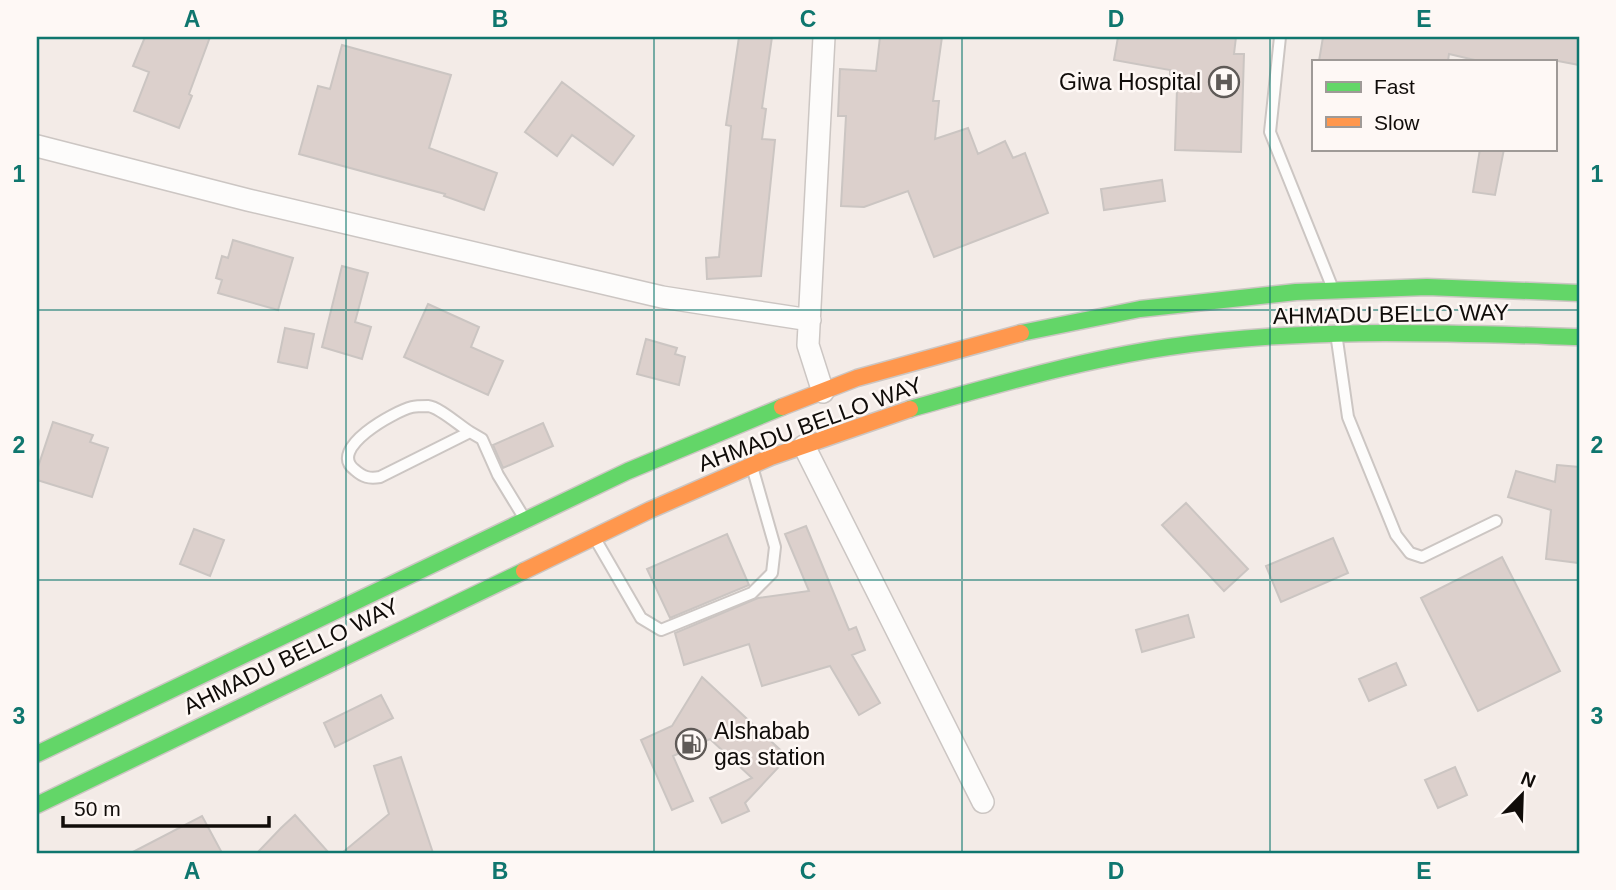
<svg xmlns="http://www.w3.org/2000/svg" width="1616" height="890" viewBox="0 0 1616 890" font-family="Arial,sans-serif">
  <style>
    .building { fill: #dcd0cc; stroke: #cbc5c2; stroke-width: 2 }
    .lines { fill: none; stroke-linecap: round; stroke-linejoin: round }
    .lane-casing { stroke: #ccc6c3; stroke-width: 14 }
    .street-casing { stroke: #ccc6c3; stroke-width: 24 }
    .fast-casing { stroke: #ccc6c3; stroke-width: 19 }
    .slow-casing { stroke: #ccc6c3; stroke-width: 19 }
    .lane { stroke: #fdfcfb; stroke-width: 10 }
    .street { stroke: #fdfcfb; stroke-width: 21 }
    .fast { stroke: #63d668; stroke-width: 16 }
    .slow { stroke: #ff974d; stroke-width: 16 }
    .grid { fill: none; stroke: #0f766e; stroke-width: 2; stroke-opacity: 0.55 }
    .labels { text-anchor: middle; stroke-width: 5; stroke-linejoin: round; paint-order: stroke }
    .poi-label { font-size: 23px; fill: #100c09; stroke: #fef8f5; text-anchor: end }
    .street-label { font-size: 23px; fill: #100c09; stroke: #fef8f5 }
    .neatline { fill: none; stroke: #0f766e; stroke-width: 2.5 }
    .grid-label { font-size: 23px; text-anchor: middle; font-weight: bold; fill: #0f766e }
  </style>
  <rect width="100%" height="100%" fill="#f3ebe7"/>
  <path class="building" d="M 145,37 L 210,37 L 189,94 L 192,96 L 179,128 L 134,111 L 149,72 L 133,66 Z
    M 739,37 L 772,37 L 762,108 L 766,109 L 762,139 L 775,140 L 761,276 L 707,279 L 706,258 L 719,257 L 731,126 L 726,125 Z
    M 880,37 L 942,37 L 933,101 L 939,101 L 935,139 L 968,128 L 978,154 L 1005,141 L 1013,158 L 1025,153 L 1048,213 L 934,257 L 908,191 L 864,207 L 841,206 L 846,116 L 838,116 L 840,69 L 876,71 Z
    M 1118,37 L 1236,37 L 1234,54 L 1244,54 L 1241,152 L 1175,150 L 1177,89 L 1170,88 L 1170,70 L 1114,60 Z
    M 1323,37 L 1579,37 L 1579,65 L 1558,61 L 1479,61 L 1449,54 L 1448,61 L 1319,61 Z
    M 342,45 L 451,75 L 429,148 L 497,173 L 484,210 L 444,196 L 445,194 L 299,154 L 318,86 L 330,89 Z
    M 562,82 L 634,136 L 613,165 L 572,135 L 557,156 L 525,132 Z
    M 1480,149 L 1504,149 L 1495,195 L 1473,192 Z
    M 1162,180 L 1165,201 L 1104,210 L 1101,189 Z
    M 233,240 L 293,258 L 278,310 L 218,293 L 222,280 L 216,278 L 222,256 L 228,258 Z
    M 342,266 L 368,273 L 355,322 L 371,327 L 362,359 L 322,347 Z
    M 428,304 L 479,327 L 471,347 L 503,361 L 488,395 L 404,357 Z
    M 285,328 L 314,334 L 307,368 L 278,362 Z
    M 646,339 L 677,348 L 675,354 L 685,357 L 679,385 L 637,374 Z
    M 53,422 L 93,435 L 90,442 L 108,448 L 92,497 L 37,480 L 37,470 Z
    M 543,423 L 553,446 L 503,468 L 493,445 Z
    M 1557,465 L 1579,467 L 1579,563 L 1546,559 L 1551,510 L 1508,497 L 1516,471 L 1555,482 Z
    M 1186,503 L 1248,569 L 1224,591 L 1162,525 Z
    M 806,526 L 849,630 L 856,627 L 865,650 L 852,655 L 880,703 L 859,715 L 830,666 L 762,686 L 749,644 L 684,665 L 675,633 L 758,598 L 809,591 L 785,534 Z
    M 194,529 L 224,540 L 210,576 L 180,564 Z
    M 727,534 L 749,585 L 670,618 L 647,569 Z
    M 1333,538 L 1348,573 L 1281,602 L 1266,566 Z
    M 1502,557 L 1560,671 L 1478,711 L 1421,598 Z
    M 1188,615 L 1194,637 L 1142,652 L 1136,630 Z
    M 1396,663 L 1406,685 L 1369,701 L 1359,679 Z
    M 702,677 L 788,757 L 745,803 L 749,811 L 722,823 L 710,798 L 752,778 L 710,739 L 673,756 L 693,801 L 672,810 L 641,740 L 672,726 Z
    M 381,695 L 393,718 L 335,747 L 324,723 Z
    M 401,757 L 433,853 L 342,853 L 389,814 L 374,766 Z
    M 1455,767 L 1467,795 L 1438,808 L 1425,780 Z
    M 295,815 L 329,853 L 257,853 L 281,828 Z
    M 202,816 L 222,853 L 131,853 Z"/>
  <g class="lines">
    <g class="lane-casing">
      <path id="lane" d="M 1280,37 L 1270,132 L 1331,284
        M 1337,340 L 1348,417 L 1396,535 L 1410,553 L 1422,557 L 1496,521
        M 470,432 C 460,426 439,407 428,406 C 424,406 416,406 412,407 C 395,411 326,449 355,470 C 363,477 369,479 380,477 L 470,432 L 482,439 L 498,475 L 523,516
        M 597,542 L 641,618 L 661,630 L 752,593 L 772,573 L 775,547 L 753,470"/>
    </g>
    <g class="street-casing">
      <path id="street" d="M 37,146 L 248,200 L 662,297 L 810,320
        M 823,392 L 808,345 L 824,37
        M 804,446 L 983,802"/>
    </g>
    <g class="fast-casing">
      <path id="fast" d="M 1021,333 L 1140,309 L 1296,292 L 1427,287 L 1579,293
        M 910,409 C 996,385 1081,360 1169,347 C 1305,327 1443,333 1579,337
        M 37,754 L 628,471 L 782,407
        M 37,805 L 524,571"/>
    </g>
    <g class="slow-casing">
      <path id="slow" d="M 782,407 L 857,378 L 1021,333
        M 524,571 L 650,510 L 771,457 L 910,409"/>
    </g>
    <use href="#lane" class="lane"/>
    <use href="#street" class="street"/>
    <use href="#fast" class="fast"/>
    <use href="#slow" class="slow"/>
  </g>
  <path class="grid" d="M 346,37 L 346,853M 654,37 L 654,853M 962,37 L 962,853M 1270,37 L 1270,853M 37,310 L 1579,310M 37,580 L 1579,580"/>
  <defs>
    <g id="hospital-ring" transform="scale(1.575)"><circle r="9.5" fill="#fef8f5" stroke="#5f5a57" stroke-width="1.5"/><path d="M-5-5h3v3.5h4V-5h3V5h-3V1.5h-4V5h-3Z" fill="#5f5a57"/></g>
    <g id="fuel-ring" transform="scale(1.575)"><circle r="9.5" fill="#fef8f5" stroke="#5f5a57" stroke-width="1.5"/><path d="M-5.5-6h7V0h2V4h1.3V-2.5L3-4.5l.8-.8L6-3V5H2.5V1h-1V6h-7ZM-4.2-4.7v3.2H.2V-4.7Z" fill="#5f5a57"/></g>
  </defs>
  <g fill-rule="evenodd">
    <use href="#hospital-ring" x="1224" y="82"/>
    <use href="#fuel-ring" x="691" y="744"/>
  </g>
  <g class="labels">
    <g class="poi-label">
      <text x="1201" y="90">Giwa Hospital</text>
      <text x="714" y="739" text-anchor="start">Alshabab<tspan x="714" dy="26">gas station</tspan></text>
    </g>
    <g class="street-label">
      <text transform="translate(1391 314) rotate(-1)" y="8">AHMADU BELLO WAY</text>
      <text transform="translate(810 424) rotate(-20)" y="8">AHMADU BELLO WAY</text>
      <text transform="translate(291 656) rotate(-26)" y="8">AHMADU BELLO WAY</text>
    </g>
  </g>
  <rect width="1616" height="890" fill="none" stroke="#fef8f5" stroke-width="77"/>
  <rect x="1312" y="60" width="245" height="91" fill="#fef8f5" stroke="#9f9a97" stroke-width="2"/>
  <rect x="1326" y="82" width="35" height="10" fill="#63d668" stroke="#9f9a97" stroke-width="2"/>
  <text x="1374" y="94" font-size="21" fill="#100c09">Fast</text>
  <rect x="1326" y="117" width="35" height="10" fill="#ff974d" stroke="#9f9a97" stroke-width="2"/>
  <text x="1374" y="130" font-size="21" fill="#100c09">Slow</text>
  <g transform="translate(1522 795) rotate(23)" stroke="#fef8f5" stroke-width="5" paint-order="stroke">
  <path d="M0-5L12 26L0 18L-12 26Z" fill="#100c09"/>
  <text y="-10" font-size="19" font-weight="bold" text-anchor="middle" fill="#100c09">N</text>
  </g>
  <path d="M63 816v10h206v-10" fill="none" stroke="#100c09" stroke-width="3.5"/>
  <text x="74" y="816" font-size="21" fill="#100c09" stroke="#fef8f5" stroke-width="5" paint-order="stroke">50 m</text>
  <rect x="38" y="38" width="1540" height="814" class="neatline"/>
  <g class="grid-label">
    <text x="192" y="27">A</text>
    <text x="500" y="27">B</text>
    <text x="808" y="27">C</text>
    <text x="1116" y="27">D</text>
    <text x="1424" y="27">E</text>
    <text x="19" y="182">1</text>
    <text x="1597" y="182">1</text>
    <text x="19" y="453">2</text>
    <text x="1597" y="453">2</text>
    <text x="19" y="724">3</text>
    <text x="1597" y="724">3</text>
    <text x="192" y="879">A</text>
    <text x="500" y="879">B</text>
    <text x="808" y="879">C</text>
    <text x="1116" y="879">D</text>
    <text x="1424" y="879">E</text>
  </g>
</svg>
